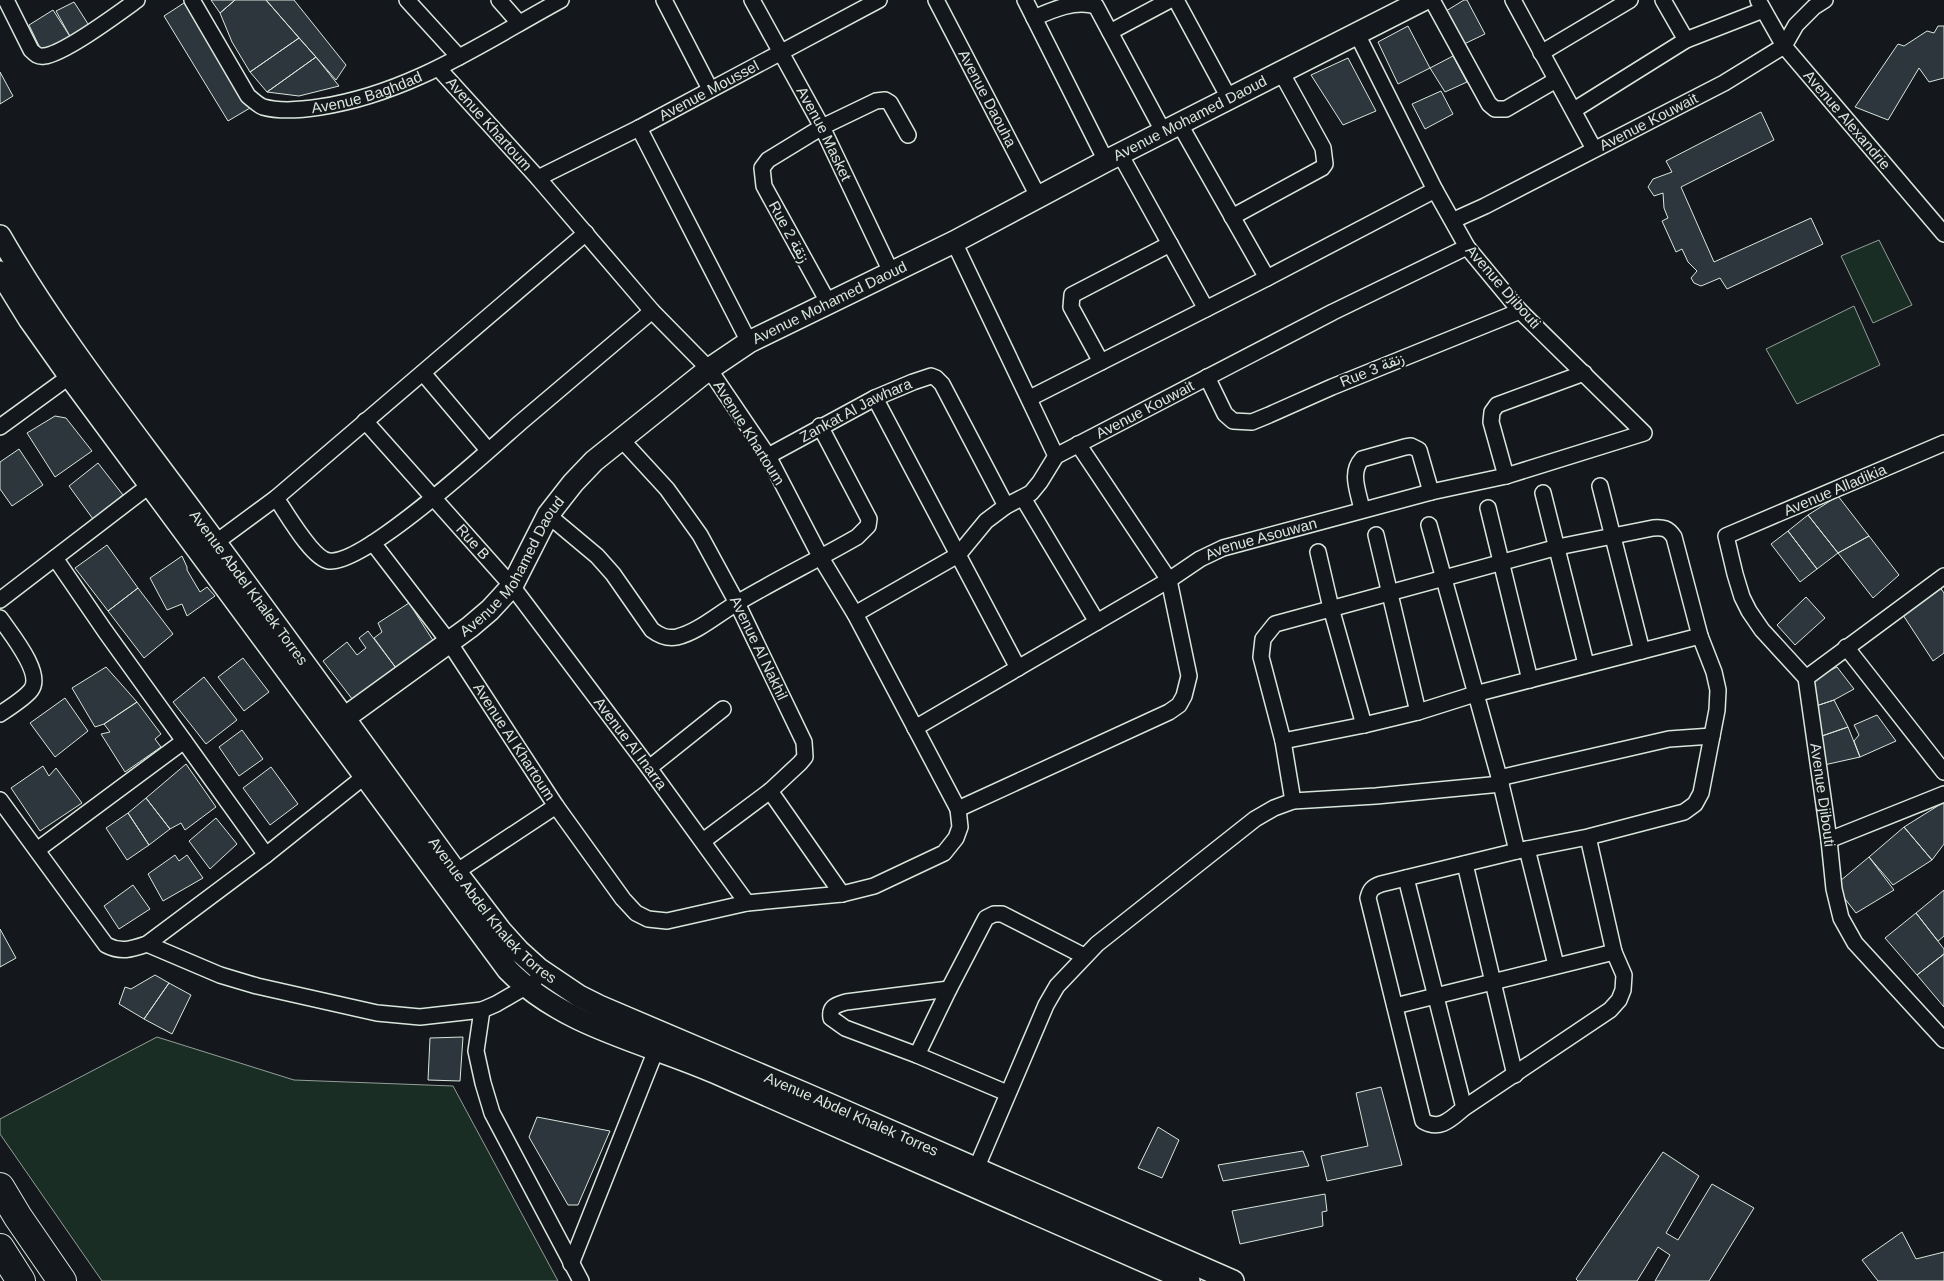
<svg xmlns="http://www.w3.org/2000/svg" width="1944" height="1281" viewBox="0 0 1944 1281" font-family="Arial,Vazirmatn,sans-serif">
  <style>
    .green { fill: #1a2d24; stroke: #939e99 }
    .building { fill: #2c363c; stroke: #d8e6dc }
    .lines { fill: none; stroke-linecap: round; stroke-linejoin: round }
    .street-casing { stroke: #d8e6dc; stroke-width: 18 }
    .secondary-casing { stroke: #d8e6dc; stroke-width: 24 }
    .highway-casing { stroke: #d8e6dc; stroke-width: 30 }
    .street { stroke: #14181c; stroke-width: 15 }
    .secondary { stroke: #14181c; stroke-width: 21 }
    .highway { stroke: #14181c; stroke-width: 28 }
    .labels { text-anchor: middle; stroke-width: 4; stroke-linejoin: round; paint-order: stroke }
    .street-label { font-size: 15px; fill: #d8e6dc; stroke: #14181c }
  </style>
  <rect width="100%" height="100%" fill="#14181c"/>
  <path class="green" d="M 1879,240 L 1912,305 L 1873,323 L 1841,256 Z
    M 1854,306 L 1880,365 L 1797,404 L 1766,349 Z
    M 157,1037 L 294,1080 L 453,1086 L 558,1281 L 102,1281 L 0,1134 L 0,1119 Z"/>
  <path class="building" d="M 211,0 L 235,0 L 220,13 Z
    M 235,0 L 266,0 L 299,38 L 250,72 L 232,42 L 220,13 Z
    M 266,0 L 294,0 L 346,65 L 336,80 Z
    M 1464,0 L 1467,0 L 1485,34 L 1462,45 L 1446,11 Z
    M 187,1 L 250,108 L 228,121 L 164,16 Z
    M 74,2 L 90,27 L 71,38 L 56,11 Z
    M 53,10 L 71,38 L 42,52 L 29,25 Z
    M 1408,26 L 1430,68 L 1398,84 L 1378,42 Z
    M 1938,26 L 1944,26 L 1944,78 L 1929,82 L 1919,68 L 1888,120 L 1855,107 L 1898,44 L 1904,46 L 1927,31 L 1934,33 Z
    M 299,38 L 316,57 L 267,92 L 250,72 Z
    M 1453,56 L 1467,82 L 1445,92 L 1430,68 Z
    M 316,57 L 339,86 L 299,96 L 267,92 Z
    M 1348,58 L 1376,111 L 1343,125 L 1311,75 Z
    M 0,72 L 13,96 L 0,104 Z
    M 1441,91 L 1453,114 L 1425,129 L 1412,104 Z
    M 1761,112 L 1774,140 L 1681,187 L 1714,262 L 1811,218 L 1823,244 L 1727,289 L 1720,278 L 1701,286 L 1694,283 L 1691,278 L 1697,271 L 1688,262 L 1682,249 L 1676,252 L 1662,221 L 1668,218 L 1664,208 L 1663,193 L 1654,196 L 1648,187 L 1653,179 L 1672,172 L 1666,161 Z
    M 55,416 L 66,418 L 92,451 L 55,477 L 27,433 Z
    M 19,449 L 43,485 L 12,506 L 0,489 L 0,462 Z
    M 98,463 L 123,495 L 93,519 L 69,486 Z
    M 1838,496 L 1869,536 L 1838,553 L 1808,515 Z
    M 1808,515 L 1838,553 L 1817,569 L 1788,531 Z
    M 1788,531 L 1817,569 L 1800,582 L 1771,544 Z
    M 1869,536 L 1899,575 L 1873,598 L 1838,553 Z
    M 107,545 L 138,588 L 108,611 L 75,568 Z
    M 182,556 L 187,567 L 187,570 L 200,592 L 207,587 L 215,596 L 187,616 L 182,604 L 167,610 L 150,578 Z
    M 1939,586 L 1944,593 L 1944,653 L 1933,661 L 1903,615 Z
    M 138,588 L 173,634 L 144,658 L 108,611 Z
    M 1806,597 L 1825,618 L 1795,645 L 1777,625 Z
    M 409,603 L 436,645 L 399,672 L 374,638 L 382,632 L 378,623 Z
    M 368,631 L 399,672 L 356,704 L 323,661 L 347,642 L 357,655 L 366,648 L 359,638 Z
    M 243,658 L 269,692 L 244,711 L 218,677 Z
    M 106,667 L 137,702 L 104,724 L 95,727 L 72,688 Z
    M 1837,667 L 1854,689 L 1834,700 L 1813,707 L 1811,680 Z
    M 204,677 L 237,720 L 206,744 L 173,702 Z
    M 65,698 L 88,731 L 55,757 L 30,723 Z
    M 1834,700 L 1848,727 L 1819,737 L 1813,707 Z
    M 137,702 L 161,734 L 155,739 L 161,747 L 125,772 L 101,734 L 110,732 L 104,724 Z
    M 1877,715 L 1896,741 L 1860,757 L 1854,741 L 1859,735 L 1854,725 Z
    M 1848,727 L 1860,757 L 1824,765 L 1819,737 Z
    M 242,730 L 263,759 L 239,776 L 219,747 Z
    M 186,764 L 216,807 L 185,830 L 181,823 L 170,829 L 146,798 Z
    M 43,766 L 49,776 L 56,768 L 82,803 L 40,831 L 11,788 Z
    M 271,767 L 298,804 L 270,825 L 243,788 Z
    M 146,798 L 170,829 L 149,845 L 128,813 Z
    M 1944,802 L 1944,844 L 1932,860 L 1904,827 Z
    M 128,813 L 149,845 L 127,860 L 106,828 Z
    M 216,818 L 237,844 L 210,869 L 189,841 Z
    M 1904,827 L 1932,860 L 1893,885 L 1869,857 Z
    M 175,855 L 179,861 L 187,855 L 203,878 L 163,901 L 148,874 Z
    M 1869,857 L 1894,890 L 1856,913 L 1842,895 L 1840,881 Z
    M 133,885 L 150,909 L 119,929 L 104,906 Z
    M 1944,890 L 1944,936 L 1938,941 L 1916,913 Z
    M 1916,913 L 1944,949 L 1944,954 L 1917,975 L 1885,938 Z
    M 0,929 L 16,958 L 0,967 Z
    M 1944,954 L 1944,1007 L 1917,975 Z
    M 155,975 L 169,983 L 144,1019 L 119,1004 L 125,987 L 131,989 Z
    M 169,983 L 191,995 L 172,1034 L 144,1019 Z
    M 463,1037 L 460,1081 L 428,1080 L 430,1038 Z
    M 1381,1087 L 1402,1165 L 1327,1181 L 1321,1156 L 1368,1146 L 1356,1093 Z
    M 537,1117 L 610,1131 L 578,1205 L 568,1205 L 529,1137 Z
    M 1158,1127 L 1179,1140 L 1162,1178 L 1138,1168 Z
    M 1303,1151 L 1309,1166 L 1223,1181 L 1218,1165 Z
    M 1663,1152 L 1699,1176 L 1666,1233 L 1678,1240 L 1712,1184 L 1754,1208 L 1709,1281 L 1655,1281 L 1670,1255 L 1658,1247 L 1637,1281 L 1578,1281 L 1576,1279 Z
    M 1325,1194 L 1327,1211 L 1322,1212 L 1323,1226 L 1240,1244 L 1232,1211 Z
    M 1902,1232 L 1916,1259 L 1944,1252 L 1944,1281 L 1878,1281 L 1862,1260 Z"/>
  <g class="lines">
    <g class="street-casing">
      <g id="street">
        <path d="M 6,0 L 31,50 C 35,54 38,57 44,56 C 64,54 119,13 137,0"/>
        <path id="s1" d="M 192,0 L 248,96 C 253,100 258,105 263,107 C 281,112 301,110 320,107 C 411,93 482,43 561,0"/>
        <path d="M 407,0 L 459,57"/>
        <path d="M 499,0 L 519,23"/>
        <path d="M 664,0 L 710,89"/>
        <path id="s2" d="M 752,0 L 822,127 L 891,272"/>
        <path id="s3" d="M 936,0 L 1038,196"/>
        <path d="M 1025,0 L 1106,161"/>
        <path d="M 1176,0 L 1229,98"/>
        <path d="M 1432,0 L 1489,104 L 1495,109 L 1506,109 L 1556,80"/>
        <path d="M 1513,0 L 1594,149"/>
        <path d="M 1663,0 L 1686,40"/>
        <path id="s4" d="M 1758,0 L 1784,46 L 1944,234"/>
        <path d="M 1034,18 C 1054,9 1075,0 1096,6 L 1163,131"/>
        <path d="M 1110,32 L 1170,0"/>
        <path d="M 1541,53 L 1630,0"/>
        <path d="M 1574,110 L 1686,40 L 1763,10"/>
        <path d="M 1179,123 L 1267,278"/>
        <path d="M 639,128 L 749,342"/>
        <path d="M 1120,154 L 1206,309"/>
        <path id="s5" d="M 538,178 L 639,128 L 879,0"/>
        <path d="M 1232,217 L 1322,168 L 1325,164 L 1323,148 L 1281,72"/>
        <path id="s6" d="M 1454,220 L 1485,206 L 1724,83 L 1784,46 L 1796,25 L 1814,7 L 1825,0"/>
        <path d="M 954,242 L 1056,456"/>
        <path d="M 828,302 L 764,186 L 762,168 L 768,160 L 822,127 L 876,101 L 885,100 L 890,103 L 908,135"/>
        <path d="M 1101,362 L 1071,307 L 1072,295 L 1170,244"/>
        <path d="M 423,373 L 488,450"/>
        <path d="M 1207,377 L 1225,414 L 1233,421 L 1252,422 L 1269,415 L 1332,387 L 1520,311"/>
        <path d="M 875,398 L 1018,668"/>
        <path d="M 1030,398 L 1267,278 L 1435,190"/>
        <path id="s7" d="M 365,421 L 512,586 L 649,768 L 747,903"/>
        <path d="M 0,427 L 77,371"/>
        <path id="s8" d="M 621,439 L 667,489 L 700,535 L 737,603 L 804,742 L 805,757 L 800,763 L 770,791 L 703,841"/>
        <path id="s9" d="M 1944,443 L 1726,536 L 1735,574 L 1742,597 L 1749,611 L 1762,630 L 1806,678 L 1829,840 L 1834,889 L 1841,918 L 1855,943 L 1944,1040"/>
        <path id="s10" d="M 768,456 L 875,398 L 913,382 L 931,376 L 936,378 L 942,384 L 1006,506"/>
        <path d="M 1506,476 L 1491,422 L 1492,412 L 1497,405 L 1584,373"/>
        <path d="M 1600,486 L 1642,651"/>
        <path d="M 1543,493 L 1586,664"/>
        <path d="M 276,498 C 286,512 312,559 329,561 C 365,565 490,449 521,422 C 565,385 608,348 652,311"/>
        <path d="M 1023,498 L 1097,622"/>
        <path d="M 1488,508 L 1530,680"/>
        <path d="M 1362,510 C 1359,493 1349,473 1362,459 L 1405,447 L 1411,446 L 1419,450 L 1431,492"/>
        <path d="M 548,515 L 597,556 L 613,574 L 652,630 C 660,636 667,639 677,637 C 698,632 718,614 737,603 C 776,580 817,560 857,537 L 868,526 L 869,519 L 820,426"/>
        <path d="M 1429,525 L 1501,784 L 1517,851"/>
        <path d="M 1376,535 L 1418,712"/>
        <path d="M 215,543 L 276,498 L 586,233"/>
        <path id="s11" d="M 373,543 L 449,642 L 556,806 L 623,899 L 636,913 L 648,919 L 667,921 L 747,903 L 842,894 L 874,886 L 944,853 L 956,838 L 960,827 L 958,809 L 855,614 L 821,558 L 768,456 L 709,369 L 652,311 L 538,178 L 439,69"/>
        <path d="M 1318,552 L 1331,608 L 1364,725"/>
        <path d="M 55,558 L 105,631 L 266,855"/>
        <path d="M 0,600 L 150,485"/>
        <path id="s12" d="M 855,614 L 958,555 L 986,521 L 1006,506 L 1031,493 L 1040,482 L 1056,456 L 1333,312 L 1467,247"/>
        <path d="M 0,618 C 10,633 44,673 31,690 C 25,698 9,708 0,714"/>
        <path d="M 1846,647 L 1944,772"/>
        <path d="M 1806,678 L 1944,576"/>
        <path id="s13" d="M 915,728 L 1169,580 L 1200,559 L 1223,548 L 1431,492 L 1506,476 L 1644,433 L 1520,311 L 1467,247 L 1435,190 L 1357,34"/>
        <path d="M 1283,741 L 1364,725 L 1418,712 L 1475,694 L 1700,636"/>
        <path d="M 649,768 L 723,709"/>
        <path d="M 1499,778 L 1669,739 L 1712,736"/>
        <path d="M 770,791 L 842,894"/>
        <path d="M 0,800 L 106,945 C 121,953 132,949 147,944 L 266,855 L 365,776"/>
        <path d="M 1293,801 L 1283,741 L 1261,657 L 1263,639 L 1275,624 L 1558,547 L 1653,528 C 1663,527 1668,528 1674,537 L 1700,636 L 1714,672 L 1718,690 L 1717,710 L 1701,793 L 1695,804 L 1684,812 L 1588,837 L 1517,851 L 1381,884 C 1373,887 1370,889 1368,898 L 1423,1121 C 1440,1131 1451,1119 1464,1108 L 1610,1010 L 1619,1000 L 1623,990 L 1624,975 L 1614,952 L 1588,837"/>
        <path d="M 958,809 L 1169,712 L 1179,705 L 1184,696 L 1189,676 L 1169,580 L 1078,444"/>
        <path d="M 1829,840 L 1944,794"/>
        <path d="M 1527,849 L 1556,965"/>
        <path d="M 37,850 L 184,741"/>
        <path d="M 1465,864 L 1515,1075"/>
        <path d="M 456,872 L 556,806"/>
        <path d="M 1406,878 L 1464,1108"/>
        <path d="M 147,944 L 220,975 L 257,986 L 377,1013 L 420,1017 L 482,1010 L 496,1004 L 534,982"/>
        <path d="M 949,989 L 846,1002 C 837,1005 829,1006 831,1018 L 845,1028 L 917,1055 L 1007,1093"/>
        <path d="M 1395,1006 L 1614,952"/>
        <path d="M 482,1010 L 476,1051 L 483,1083 L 492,1113 L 581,1281"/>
        <path d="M 917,1055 L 949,989 L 986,918 L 994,914 L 1002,914 L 1084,956"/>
        <path d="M 973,1176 L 1046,1005 L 1057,986 L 1097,944 L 1255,819 L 1274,808 L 1293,801 L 1376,796 L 1501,784"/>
        <path d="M 571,1264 L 656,1050"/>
      </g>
    </g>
    <g class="secondary-casing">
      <g id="secondary">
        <path id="s14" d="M 0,236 C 51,325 114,406 175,488 C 270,615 363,744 456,872 L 501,931 L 519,951 L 539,969 L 579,996 L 599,1006 L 808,1095 L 1233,1281"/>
        <path d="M 0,272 L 29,319 L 70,377 L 508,970 C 564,1027 645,1042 716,1073 C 874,1142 1031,1212 1189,1281"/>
        <path id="s15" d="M 332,727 L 470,627 L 490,610 L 512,586 L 548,515 L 573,483 L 594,461 L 709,369 L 749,342 L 954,242 L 1106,161 L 1423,0"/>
      </g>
    </g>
    <g class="highway-casing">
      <path id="highway" d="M 0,1187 L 18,1217 L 62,1281
        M 0,1248 L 21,1281"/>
    </g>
    <use href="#street" class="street"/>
    <use href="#secondary" class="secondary"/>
    <use href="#highway" class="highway"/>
  </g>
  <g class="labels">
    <g class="street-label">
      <text dy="5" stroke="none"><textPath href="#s1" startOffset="236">Avenue Baghdad</textPath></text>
      <text dy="5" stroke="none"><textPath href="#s5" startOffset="192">Avenue Moussel</textPath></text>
      <text dy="5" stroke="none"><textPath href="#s3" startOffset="111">Avenue Daouha</textPath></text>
      <text dy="5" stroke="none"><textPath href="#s15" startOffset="1070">Avenue Mohamed Daoud</textPath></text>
      <text dy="5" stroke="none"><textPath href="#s4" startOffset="150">Avenue Alexandrie</textPath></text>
      <text dy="5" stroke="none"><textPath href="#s6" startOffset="218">Avenue Kouwait</textPath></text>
      <text transform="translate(489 124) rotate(48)" y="5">Avenue Khartoum</text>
      <text dy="5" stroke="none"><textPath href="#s2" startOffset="152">Avenue Masket</textPath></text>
      <text transform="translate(789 232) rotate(61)" y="5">Rue 2 زنقة</text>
      <text transform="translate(1503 287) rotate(49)" y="5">Avenue Djibouti</text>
      <text dy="5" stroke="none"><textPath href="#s15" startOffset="665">Avenue Mohamed Daoud</textPath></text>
      <text transform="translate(1372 370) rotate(-22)" y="5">Rue 3 زنقة</text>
      <text dy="5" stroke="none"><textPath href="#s12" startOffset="361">Avenue Kouwait</textPath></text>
      <text dy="5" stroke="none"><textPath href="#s10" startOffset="99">Zankat Al Jawhara</textPath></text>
      <text transform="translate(749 433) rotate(58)" y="5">Avenue Khartoum</text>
      <text transform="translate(1835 490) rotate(-23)" y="5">Avenue Alladikia</text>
      <text dy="5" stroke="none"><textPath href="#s13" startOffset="396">Avenue Asouwan</textPath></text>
      <text dy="5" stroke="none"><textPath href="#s7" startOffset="162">Rue B</textPath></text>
      <text dy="5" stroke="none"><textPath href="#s15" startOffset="245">Avenue Mohamed Daoud</textPath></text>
      <text dy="5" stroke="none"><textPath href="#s14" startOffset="431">Avenue Abdel Khalek Torres</textPath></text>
      <text dy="5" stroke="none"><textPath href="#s8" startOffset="252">Avenue Al Nakhil</textPath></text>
      <text dy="5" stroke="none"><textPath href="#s11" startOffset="244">Avenue Al Khartoum</textPath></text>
      <text dy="5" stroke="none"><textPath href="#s7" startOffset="418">Avenue Al Inarra</textPath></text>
      <text dy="5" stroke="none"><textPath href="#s9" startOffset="522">Avenue Djibouti</textPath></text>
      <text dy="5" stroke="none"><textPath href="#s14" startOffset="836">Avenue Abdel Khalek Torres</textPath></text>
      <text dy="5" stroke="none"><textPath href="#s14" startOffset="1256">Avenue Abdel Khalek Torres</textPath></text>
    </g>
  </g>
</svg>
